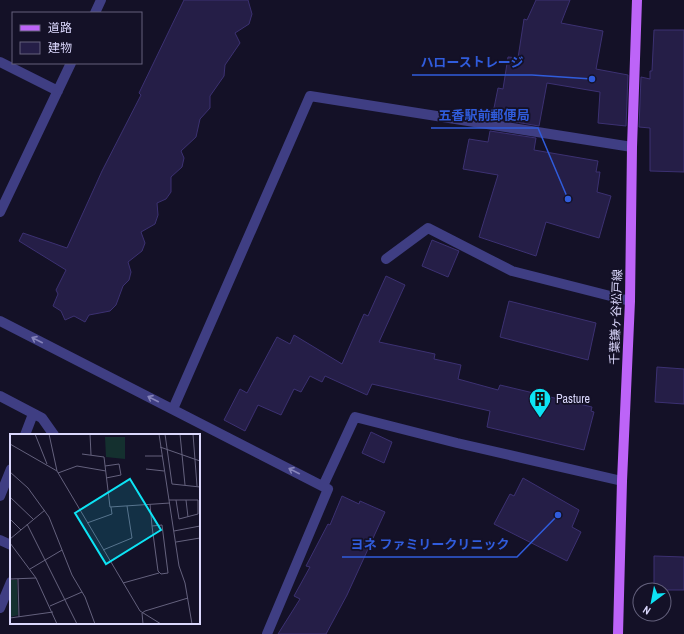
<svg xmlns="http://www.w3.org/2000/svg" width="684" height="634" viewBox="0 0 684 634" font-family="'Archivo Narrow','Noto Sans JP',sans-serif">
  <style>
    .building { fill: #251e47; stroke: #3c3172 }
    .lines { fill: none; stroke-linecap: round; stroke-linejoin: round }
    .minor { stroke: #3f3e83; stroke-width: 10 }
    .major { stroke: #bd64f8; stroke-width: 10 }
    .oneway { stroke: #8583ba }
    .labels { text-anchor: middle; stroke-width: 3.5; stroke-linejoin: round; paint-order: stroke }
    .street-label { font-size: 12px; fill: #dbd8fd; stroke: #141127 }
    .poi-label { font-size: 12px; fill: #dbd8fd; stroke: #141127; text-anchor: start }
    .inset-road { fill: none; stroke: #64617d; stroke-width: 1 }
    .view { fill: #0de3f4; fill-opacity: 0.15; stroke: #0de3f4; stroke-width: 2 }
    .inset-edge { fill: none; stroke: #dbd8fd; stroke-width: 2 }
    .leader { fill: none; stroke: #305cdc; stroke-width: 1.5 }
    .callout-dot { fill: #305cdc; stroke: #141127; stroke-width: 1.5 }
    .callout-label { font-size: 13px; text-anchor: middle; font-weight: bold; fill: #305cdc; stroke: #141127; stroke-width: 3.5; stroke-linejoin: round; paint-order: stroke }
  </style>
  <rect width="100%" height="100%" fill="#141127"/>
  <path class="building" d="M 184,0 L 248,0 L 252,14 L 249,24 L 235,33 L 240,43 L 225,65 L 224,76 L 210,96 L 210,108 L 200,119 L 196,137 L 181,151 L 184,158 L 182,167 L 171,177 L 171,192 L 166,199 L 157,203 L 158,215 L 155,224 L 141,232 L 145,243 L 142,251 L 128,262 L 131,272 L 129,280 L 123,286 L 116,305 L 110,311 L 89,315 L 85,322 L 74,316 L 65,320 L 61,311 L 53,306 L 58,294 L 56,290 L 66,270 L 19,241 L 23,233 L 67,248 L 102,171 L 141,95 L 139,93 Z
    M 536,0 L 570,0 L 561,23 L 603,31 L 596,69 L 628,75 L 626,126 L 598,123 L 600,92 L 547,83 L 539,126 L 492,118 L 498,88 L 503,89 L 508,57 L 518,58 L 524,19 L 527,20 Z
    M 654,30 L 684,30 L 684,172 L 650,171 L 650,128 L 639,127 L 641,77 L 650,79 L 650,71 L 652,71 Z
    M 490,131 L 536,138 L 534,150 L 598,161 L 596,172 L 600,172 L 597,192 L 611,196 L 599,238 L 546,222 L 536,256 L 479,237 L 498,175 L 463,169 L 469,139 L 488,142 Z
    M 432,240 L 459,251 L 448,277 L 422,266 Z
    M 386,276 L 405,285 L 379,342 L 435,354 L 434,359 L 461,365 L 458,379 L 498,390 L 500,385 L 592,407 L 591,411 L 594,412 L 584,450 L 487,427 L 490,411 L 372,384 L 367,395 L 325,376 L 322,382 L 310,376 L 301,392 L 294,389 L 281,415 L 258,405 L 245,431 L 224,420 L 240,389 L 247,393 L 277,337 L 290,344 L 294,335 L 342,364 L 364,314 L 368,316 Z
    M 509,301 L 596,323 L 588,360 L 500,337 Z
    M 657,367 L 684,369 L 684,404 L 655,402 Z
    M 371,432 L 392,442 L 384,463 L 362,453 Z
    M 523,478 L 579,510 L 572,527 L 581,532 L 567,561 L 494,524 L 510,494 L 514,496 Z
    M 342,496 L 359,504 L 360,501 L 385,512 L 347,595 L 326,634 L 278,634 L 300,599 L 294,596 L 310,567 L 306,566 L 328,524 L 330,525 Z
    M 654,556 L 684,557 L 684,590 L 654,590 Z"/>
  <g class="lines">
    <path class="minor" d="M 95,13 L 101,0
      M 0,62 L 58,91
      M 0,212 L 71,63
      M 386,259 L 428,228 L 512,271 L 630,301
      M 0,321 L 328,489 L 267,634
      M 0,396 L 42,418 L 54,435
      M 173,409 L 310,96 L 632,147
      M 25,435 L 33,414
      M 323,486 L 355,417 L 457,443 L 622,481
      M 0,496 L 11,469
      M 0,540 L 11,545
      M 0,608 L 11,582"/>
    <path class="major" d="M 618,634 L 622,481 L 630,301 L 632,147 L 637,0"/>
  </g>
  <defs><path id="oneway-shaft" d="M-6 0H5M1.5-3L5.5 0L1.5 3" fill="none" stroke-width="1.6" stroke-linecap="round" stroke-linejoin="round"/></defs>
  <g class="oneway">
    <use href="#oneway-shaft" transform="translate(37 340) rotate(-153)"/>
    <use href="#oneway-shaft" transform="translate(153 399) rotate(-153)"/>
    <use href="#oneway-shaft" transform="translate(294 471) rotate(-153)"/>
  </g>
  <defs>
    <g id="building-pin" transform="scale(1.15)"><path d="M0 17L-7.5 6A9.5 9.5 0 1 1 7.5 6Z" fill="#0de3f4" stroke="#141127"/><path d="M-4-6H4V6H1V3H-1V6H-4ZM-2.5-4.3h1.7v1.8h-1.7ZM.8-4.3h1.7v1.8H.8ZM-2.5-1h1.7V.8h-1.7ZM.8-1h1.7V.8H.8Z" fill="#111"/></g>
  </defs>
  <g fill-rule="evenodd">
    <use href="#building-pin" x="540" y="399"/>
  </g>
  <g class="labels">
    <g class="street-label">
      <text transform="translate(616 317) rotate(-88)" y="4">千葉鎌ヶ谷松戸線</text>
    </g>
    <g class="poi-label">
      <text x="556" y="403">Pasture</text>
    </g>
  </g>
  <g transform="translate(10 434)">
    <rect width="190" height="190" fill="#141127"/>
    <path d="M 95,3 L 115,3 L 115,25 L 96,23 ZM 0,146 L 7,146 L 8,181 L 0,183 Z" fill="#14302f"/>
    <path class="inset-road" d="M 25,0 L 37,30M 39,0 L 47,37M 80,0 L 81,21M 149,0 L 169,132 L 175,149 L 182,190M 155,0 L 162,50 L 190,53M 170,0 L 175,51M 183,0 L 187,52M 0,10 L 47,37 L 130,177 L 151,190M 150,13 L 190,27M 72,20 L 94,23 L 100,73 L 160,69M 135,22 L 152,22M 95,32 L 109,30 L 111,41 L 96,44M 136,35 L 154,37M 0,38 L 18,54 L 39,83 L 62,141 L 75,163 L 85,190M 48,39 L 67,32 L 96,37M 0,63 L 23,85M 159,66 L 188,66 L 188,80 L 169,85 L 166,66M 176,66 L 178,83M 140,70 L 142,92 L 148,137 L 151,140 L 158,139 L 152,91 L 142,92M 0,85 L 11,96M 77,89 L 102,80 L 101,73M 17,90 L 67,190M 164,97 L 190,92M 0,105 L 35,76M 166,108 L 190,104M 0,109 L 26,144 L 47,190M 93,116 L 122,104 L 117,72M 20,135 L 52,116M 0,145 L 26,144M 8,145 L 9,183M 113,149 L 149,139M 40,172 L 72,158M 0,184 L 43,178M 133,190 L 132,179 L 135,177 L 178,164"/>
    <path class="view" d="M 120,45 L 151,96 L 96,130 L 65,79 Z"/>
    <rect width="190" height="190" class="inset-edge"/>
  </g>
  <path class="leader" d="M592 79L532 75H412M568 199L538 128H431M558 515L517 557H342"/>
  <g class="callout-dot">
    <circle cx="592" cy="79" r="4"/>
    <circle cx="568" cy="199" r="4"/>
    <circle cx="558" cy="515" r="4"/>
  </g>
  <g class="callout-label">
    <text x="472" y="67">ハローストレージ</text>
    <text x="484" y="120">五香駅前郵便局</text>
    <text x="430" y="549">ヨネ ファミリークリニック</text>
  </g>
  <rect x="12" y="12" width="130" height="52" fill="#141127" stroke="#64617d"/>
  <rect x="20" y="25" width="20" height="6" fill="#bd64f8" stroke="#64617d"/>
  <text x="48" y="32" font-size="12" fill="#dbd8fd">道路</text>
  <rect x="20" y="42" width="20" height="12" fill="#251e47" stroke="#64617d"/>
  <text x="48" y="52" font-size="12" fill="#dbd8fd">建物</text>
  <g transform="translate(652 602) rotate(212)"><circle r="19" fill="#141127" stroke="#64617d"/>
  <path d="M0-3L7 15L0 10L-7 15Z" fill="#0de3f4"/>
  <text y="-6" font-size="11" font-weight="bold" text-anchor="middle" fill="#dbd8fd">N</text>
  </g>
</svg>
